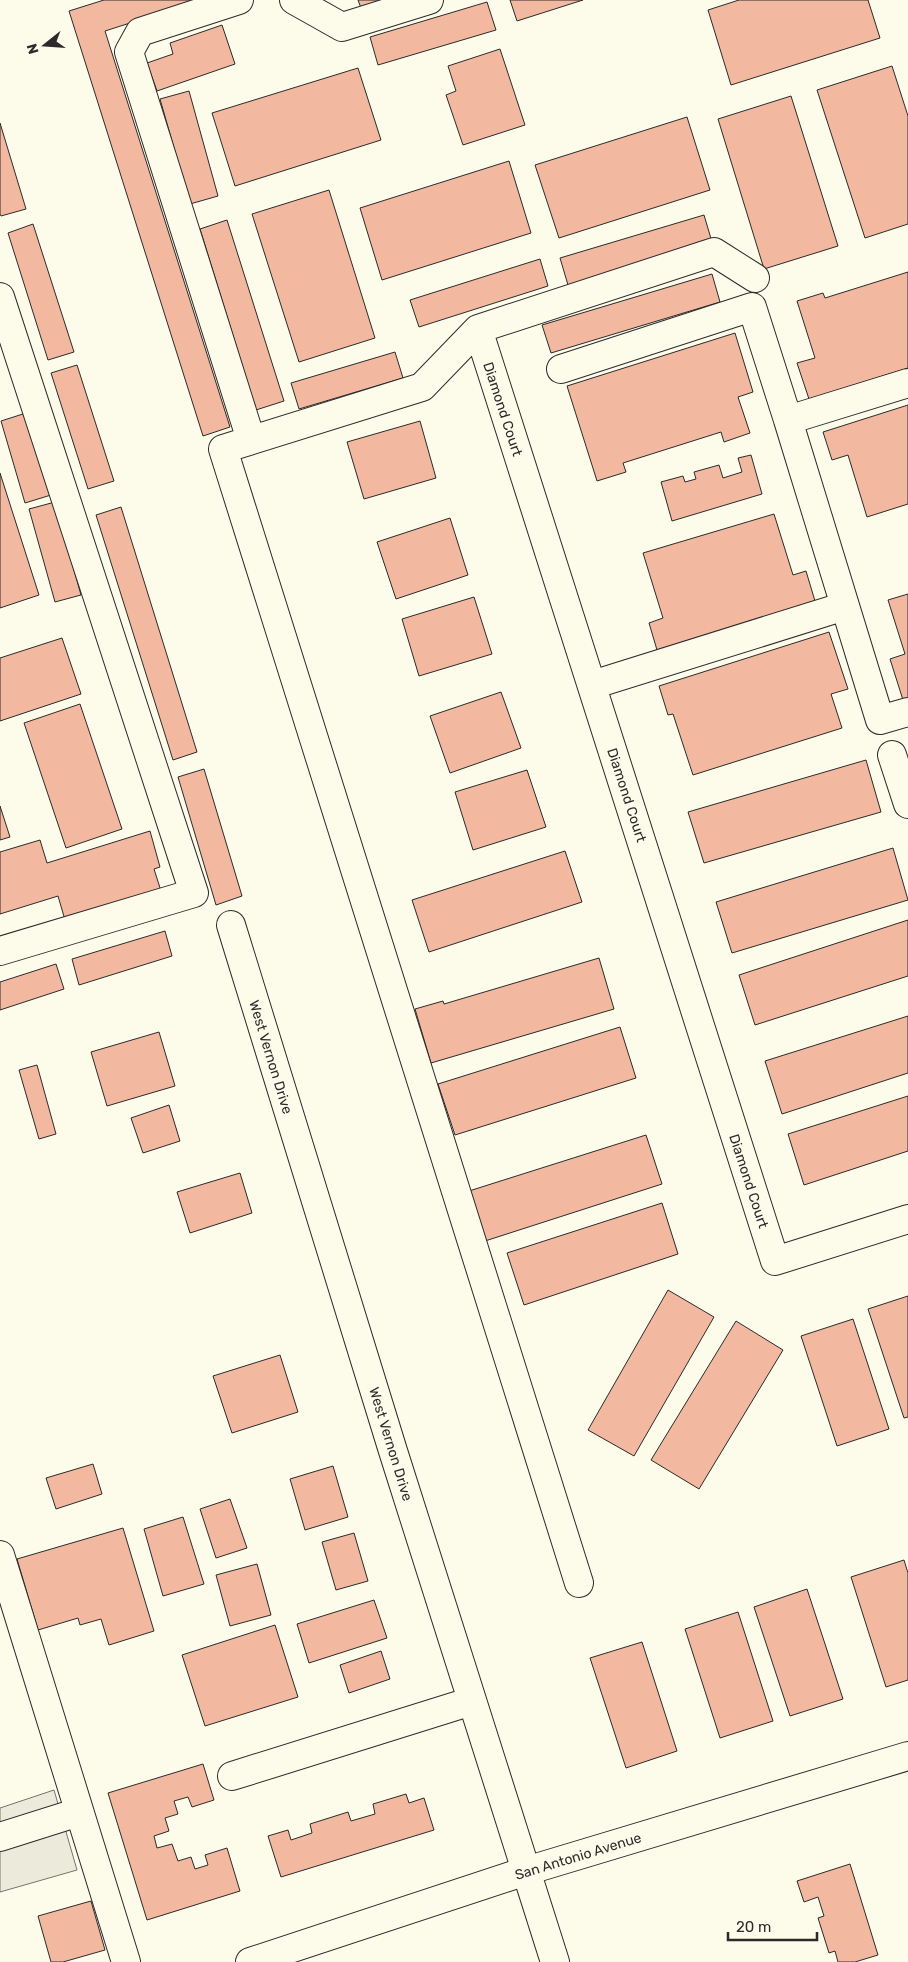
<svg xmlns="http://www.w3.org/2000/svg" width="908" height="1962" viewBox="0 0 908 1962" font-family="Rubik,sans-serif">
  <style>
    .parking { fill: #eceadb; stroke: #74746e }
    .building { fill: #f2b8a0; stroke: #2b2b2b }
    .lines { fill: none; stroke-linecap: round; stroke-linejoin: round }
    .minor-casing { stroke: #2b2b2b; stroke-width: 30 }
    .major-casing { stroke: #2b2b2b; stroke-width: 30 }
    .minor { stroke: #fdfbea; stroke-width: 28 }
    .major { stroke: #fdfbea; stroke-width: 28 }
    .labels { text-anchor: middle; stroke-width: 4; stroke-linejoin: round; paint-order: stroke }
    .street-label { font-size: 14px; fill: #2b2b2b; stroke: #fdfbea }
  </style>
  <rect width="100%" height="100%" fill="#fdfbea"/>
  <path class="parking" d="M 54,1790 L 77,1870 L 0,1892 L 0,1808 Z"/>
  <path class="building" d="M 104,0 L 202,0 L 105,31 L 230,427 L 203,436 L 69,11 Z
    M 358,0 L 386,0 L 361,8 Z
    M 510,0 L 583,0 L 517,21 Z
    M 739,0 L 868,0 L 880,38 L 731,85 L 708,10 Z
    M 487,2 L 496,30 L 378,65 L 370,37 Z
    M 222,25 L 235,64 L 157,91 L 147,63 L 173,54 L 170,43 Z
    M 500,49 L 525,125 L 463,145 L 446,95 L 456,91 L 448,66 Z
    M 892,66 L 908,116 L 908,224 L 865,238 L 817,90 Z
    M 358,68 L 381,140 L 235,186 L 212,113 Z
    M 189,91 L 218,196 L 190,204 L 160,99 Z
    M 791,96 L 838,246 L 764,269 L 718,119 Z
    M 687,117 L 710,190 L 559,238 L 535,165 Z
    M 0,123 L 26,209 L 1,216 L 0,214 Z
    M 509,161 L 531,233 L 382,280 L 360,208 Z
    M 329,190 L 375,338 L 299,362 L 252,214 Z
    M 704,215 L 712,242 L 568,285 L 560,258 Z
    M 227,220 L 284,401 L 256,410 L 200,229 Z
    M 33,224 L 74,352 L 48,360 L 8,233 Z
    M 540,259 L 548,286 L 419,327 L 410,300 Z
    M 908,272 L 908,368 L 809,399 L 797,363 L 815,358 L 797,301 L 823,293 L 825,298 Z
    M 712,274 L 720,302 L 551,353 L 542,325 Z
    M 735,333 L 753,392 L 738,397 L 750,433 L 724,442 L 721,432 L 623,463 L 626,472 L 597,481 L 567,386 Z
    M 395,352 L 403,378 L 299,409 L 291,383 Z
    M 77,365 L 114,481 L 88,489 L 51,373 Z
    M 908,405 L 908,504 L 867,517 L 848,455 L 832,460 L 823,432 Z
    M 26,413 L 51,495 L 25,503 L 1,421 Z
    M 420,421 L 436,478 L 364,499 L 347,442 Z
    M 751,455 L 762,494 L 672,521 L 661,482 L 683,476 L 685,482 L 696,479 L 694,472 L 719,465 L 723,478 L 742,472 L 738,458 Z
    M 0,473 L 39,595 L 0,608 Z
    M 55,502 L 81,595 L 55,602 L 29,509 Z
    M 121,507 L 197,752 L 173,760 L 96,515 Z
    M 774,514 L 793,575 L 806,571 L 815,601 L 657,650 L 649,623 L 663,618 L 643,553 Z
    M 450,518 L 468,575 L 396,599 L 377,542 Z
    M 908,594 L 908,699 L 903,700 L 890,659 L 905,654 L 888,600 Z
    M 474,597 L 492,654 L 419,676 L 402,619 Z
    M 829,632 L 848,689 L 831,694 L 842,728 L 693,775 L 673,714 L 668,715 L 659,686 Z
    M 62,638 L 81,694 L 0,721 L 0,658 Z
    M 501,692 L 521,748 L 450,773 L 430,716 Z
    M 80,704 L 122,829 L 66,848 L 24,723 Z
    M 866,760 L 881,812 L 704,863 L 688,812 Z
    M 204,769 L 242,896 L 216,905 L 178,777 Z
    M 527,770 L 546,827 L 473,850 L 455,792 Z
    M 0,806 L 10,837 L 0,840 Z
    M 150,831 L 160,867 L 154,869 L 161,891 L 65,920 L 58,896 L 0,914 L 0,852 L 40,840 L 47,863 Z
    M 893,848 L 908,900 L 732,953 L 716,902 Z
    M 565,851 L 582,902 L 429,952 L 412,900 Z
    M 908,920 L 908,976 L 755,1025 L 739,975 Z
    M 165,931 L 172,956 L 79,985 L 72,959 Z
    M 599,958 L 614,1009 L 431,1063 L 415,1009 L 443,1001 L 444,1004 Z
    M 56,964 L 64,989 L 0,1010 L 0,982 Z
    M 908,1016 L 908,1073 L 782,1114 L 765,1061 Z
    M 620,1027 L 636,1078 L 455,1135 L 438,1084 Z
    M 159,1032 L 175,1086 L 107,1106 L 91,1052 Z
    M 37,1065 L 56,1134 L 39,1139 L 19,1070 Z
    M 908,1096 L 908,1151 L 804,1185 L 788,1134 Z
    M 169,1105 L 180,1141 L 143,1153 L 131,1118 Z
    M 646,1135 L 662,1184 L 485,1241 L 469,1191 Z
    M 240,1173 L 252,1213 L 190,1233 L 177,1192 Z
    M 662,1203 L 678,1254 L 524,1305 L 507,1253 Z
    M 668,1290 L 714,1317 L 634,1456 L 588,1430 Z
    M 908,1296 L 908,1417 L 904,1418 L 868,1309 Z
    M 853,1319 L 889,1429 L 837,1446 L 801,1336 Z
    M 736,1321 L 783,1350 L 699,1489 L 651,1460 Z
    M 280,1355 L 298,1412 L 232,1433 L 213,1376 Z
    M 93,1464 L 102,1494 L 56,1509 L 46,1478 Z
    M 333,1466 L 348,1517 L 305,1530 L 290,1479 Z
    M 230,1499 L 247,1548 L 216,1558 L 200,1509 Z
    M 183,1517 L 204,1584 L 163,1596 L 144,1529 Z
    M 123,1528 L 154,1631 L 109,1645 L 101,1619 L 80,1625 L 78,1618 L 38,1630 L 17,1559 Z
    M 354,1533 L 368,1581 L 336,1590 L 322,1542 Z
    M 904,1560 L 908,1573 L 908,1680 L 886,1687 L 851,1577 Z
    M 257,1564 L 271,1615 L 230,1626 L 216,1575 Z
    M 807,1589 L 843,1699 L 790,1716 L 754,1607 Z
    M 374,1600 L 387,1638 L 309,1663 L 297,1624 Z
    M 738,1612 L 773,1721 L 720,1738 L 685,1629 Z
    M 275,1625 L 298,1697 L 205,1726 L 182,1655 Z
    M 642,1642 L 677,1751 L 626,1768 L 590,1658 Z
    M 381,1651 L 390,1679 L 349,1693 L 340,1665 Z
    M 203,1764 L 214,1800 L 192,1807 L 188,1797 L 174,1801 L 178,1814 L 165,1818 L 169,1831 L 154,1836 L 157,1848 L 172,1844 L 178,1861 L 191,1857 L 195,1869 L 208,1865 L 205,1855 L 227,1848 L 240,1891 L 147,1920 L 108,1793 Z
    M 406,1794 L 409,1803 L 424,1798 L 434,1830 L 281,1877 L 268,1836 L 288,1830 L 291,1840 L 312,1833 L 310,1824 L 348,1812 L 351,1821 L 375,1814 L 373,1804 Z
    M 850,1864 L 878,1955 L 855,1962 L 838,1962 L 835,1951 L 829,1953 L 818,1918 L 824,1916 L 818,1897 L 804,1902 L 797,1881 Z
    M 91,1901 L 105,1950 L 63,1962 L 51,1962 L 38,1916 Z"/>
  <g class="lines">
    <g class="minor-casing">
      <path id="minor" d="M 239,0 L 140,32 L 129,52 L 251,440
        M 294,0 L 342,27 L 429,0
        M 0,297 L 194,893 L 0,951
        M 478,329 L 775,1261 L 908,1219
        M 561,369 L 752,307 L 788,420 L 908,383
        M 788,420 L 880,720 L 908,712
        M 592,685 L 845,606
        M 892,755 L 908,804
        M 231,925 L 393,1451 L 555,1962
        M 0,1555 L 126,1962
        M 579,1583 L 223,449 L 422,387 L 478,329 L 714,252 L 755,278
        M 232,1776 L 472,1701
        M 0,1837 L 79,1812"/>
    </g>
    <g class="major-casing">
      <path id="major" d="M 250,1962 L 526,1871 L 908,1756"/>
    </g>
    <use href="#minor" class="minor"/>
    <use href="#major" class="major"/>
  </g>
  <g class="labels">
    <g class="street-label">
      <text transform="translate(503 409) rotate(72)" y="5">Diamond Court</text>
      <text transform="translate(627 795) rotate(72)" y="5">Diamond Court</text>
      <text transform="translate(271 1057) rotate(73)" y="5">West Vernon Drive</text>
      <text transform="translate(749 1181) rotate(72)" y="5">Diamond Court</text>
      <text transform="translate(391 1444) rotate(73)" y="5">West Vernon Drive</text>
      <text transform="translate(578 1856) rotate(-17)" y="5">San Antonio Avenue</text>
    </g>
  </g>
  <g transform="translate(45 45) rotate(253)" stroke="#fdfbea" stroke-width="4" paint-order="stroke">
  <path d="M0-4L9 19L0 12L-9 19Z" fill="#2b2b2b"/>
  <text y="-8" font-size="14" font-weight="bold" text-anchor="middle" fill="#2b2b2b">N</text>
  </g>
  <path d="M728 1932v8h89v-8" fill="none" stroke="#2b2b2b" stroke-width="2.5"/>
  <text x="736" y="1932" font-size="15" fill="#2b2b2b" stroke="#fdfbea" stroke-width="4" paint-order="stroke">20 m</text>
</svg>
